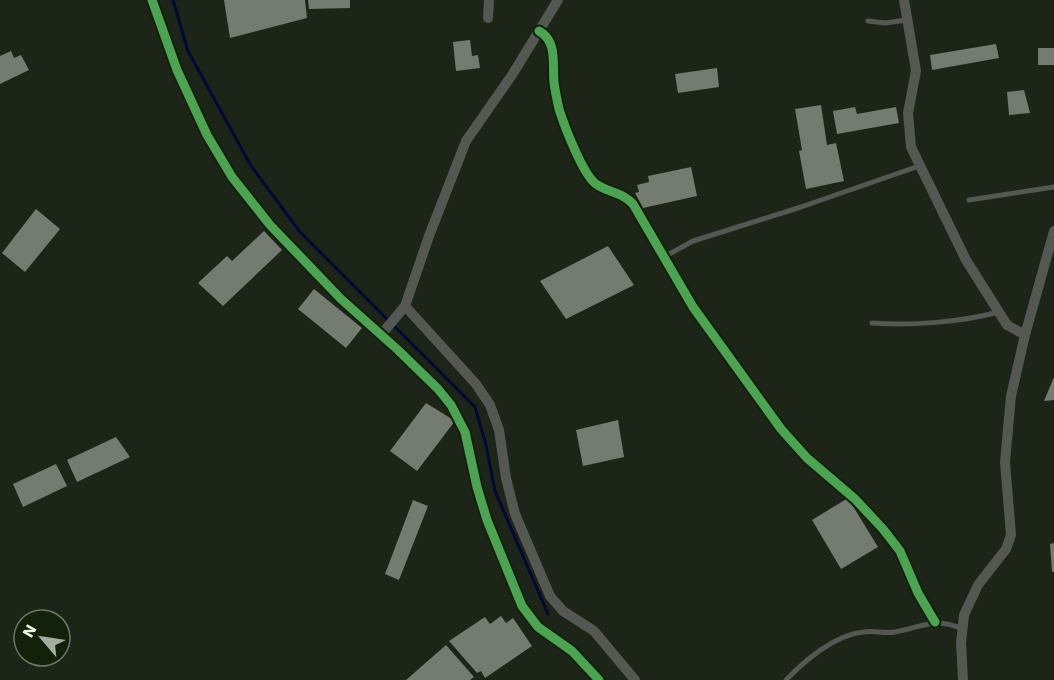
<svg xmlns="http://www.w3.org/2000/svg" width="1054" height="680" viewBox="0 0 1054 680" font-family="'Work Sans',sans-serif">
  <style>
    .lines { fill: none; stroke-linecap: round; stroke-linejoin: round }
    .stream { stroke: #040834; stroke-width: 3 }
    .building { fill: #747b70 }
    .lane { stroke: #545752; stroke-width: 5 }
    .street { stroke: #545752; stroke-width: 10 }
    .cycleway-casing { stroke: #13210b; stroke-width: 13 }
    .cycleway { stroke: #4ca352; stroke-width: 9 }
  </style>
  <rect width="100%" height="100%" fill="#1d2519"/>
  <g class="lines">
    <path class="stream" d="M 173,0 L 188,51 L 251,166 L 300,232 L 475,407 L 486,445 L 495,491 L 548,614"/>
  </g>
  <path class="building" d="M 224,0 L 305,0 L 307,18 L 230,38 Z
    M 308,0 L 350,0 L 350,8 L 309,9 Z
    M 470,40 L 472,56 L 478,55 L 480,68 L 456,71 L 453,42 Z
    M 996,44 L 999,58 L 932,70 L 930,55 Z
    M 1038,48 L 1054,48 L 1054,65 L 1038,65 Z
    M 11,51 L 14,58 L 21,55 L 29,70 L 0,84 L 0,56 Z
    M 717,68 L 719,87 L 678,93 L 675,74 Z
    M 1024,90 L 1030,113 L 1009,115 L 1007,92 Z
    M 821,105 L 827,145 L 836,143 L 844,181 L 806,189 L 799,151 L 802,150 L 795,109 Z
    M 855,107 L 857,114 L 896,107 L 899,123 L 837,134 L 833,111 Z
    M 691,167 L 697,196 L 643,208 L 635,193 L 639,192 L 637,185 L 649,182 L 648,176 Z
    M 36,209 L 60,229 L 25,272 L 2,253 Z
    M 264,231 L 282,250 L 223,306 L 198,283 L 227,256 L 232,261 Z
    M 608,246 L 634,285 L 566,319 L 540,281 Z
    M 314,289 L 362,328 L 346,348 L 298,309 Z
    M 1054,377 L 1054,400 L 1044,401 Z
    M 426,403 L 455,421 L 417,471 L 390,451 Z
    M 618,420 L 624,457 L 583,466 L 576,430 Z
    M 116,437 L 130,457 L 77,482 L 67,460 Z
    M 56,464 L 67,486 L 23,507 L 13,484 Z
    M 848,498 L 878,547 L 841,569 L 812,520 Z
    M 413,500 L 428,506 L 399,580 L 385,574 Z
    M 1054,543 L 1054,572 L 1052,572 L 1050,544 Z
    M 501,616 L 506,623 L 513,618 L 532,646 L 485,678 L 481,671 L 477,673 L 449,641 L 485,617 L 490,624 Z
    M 446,645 L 474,677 L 470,680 L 406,680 Z"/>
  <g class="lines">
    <path class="lane" d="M 868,21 L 885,23 L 907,20
      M 969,200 L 1054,187
      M 664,257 L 693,241 L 801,207 L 919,166
      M 872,323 C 912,326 961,322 999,312
      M 786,680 C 805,660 835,635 863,632 C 874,630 884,634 895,632 C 922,627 935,617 962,629"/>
    <path class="street" d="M 152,0 L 177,70 L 207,135 L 232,177 L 270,225 L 341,299 L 398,350 L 438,389 L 451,405 L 465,432 L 477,487 L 487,520 L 522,606 L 538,627 L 572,651 L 599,680
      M 904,0 L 916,71 L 908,113 L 911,147 L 966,260 L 1007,325 L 1025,335
      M 488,18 L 489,0
      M 539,31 C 558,42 552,63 554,82 C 555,91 557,100 559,109 C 564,125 583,175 596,184 C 609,193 620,191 633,204 L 693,307 L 781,429 L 807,458 L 855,499 L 883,529 L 900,551 L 918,593 L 935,622
      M 405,306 L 476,384 L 490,405 L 499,430 L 506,478 L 515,514 L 550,596 L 563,611 L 594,631 L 635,680
      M 381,335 L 405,306 L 429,236 L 466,141 L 512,75 L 558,0
      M 963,680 L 961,643 L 964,615 L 978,585 L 1006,549 L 1011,535 L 1005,462 L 1011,396 L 1025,335 L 1054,231"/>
    <g class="cycleway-casing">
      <path id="cycleway" d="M 152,0 L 177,70 L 207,135 L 232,177 L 270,225 L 341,299 L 398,350 L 438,389 L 451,405 L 465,432 L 477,487 L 487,520 L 522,606 L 538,627 L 572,651 L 599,680
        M 539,31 C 558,42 552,63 554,82 C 555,91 557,100 559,109 C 564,125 583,175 596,184 C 609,193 620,191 633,204 L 693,307 L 781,429 L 807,458 L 855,499 L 883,529 L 900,551 L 918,593 L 935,622"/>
    </g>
    <use href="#cycleway" class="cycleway"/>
  </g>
  <g transform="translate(42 638) rotate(299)"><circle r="28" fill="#13210b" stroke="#6a7663" stroke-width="1.5"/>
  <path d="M0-4.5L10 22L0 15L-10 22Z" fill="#a4ad9f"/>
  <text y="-9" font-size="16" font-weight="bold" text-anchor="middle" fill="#ecf6e7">N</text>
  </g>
</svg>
